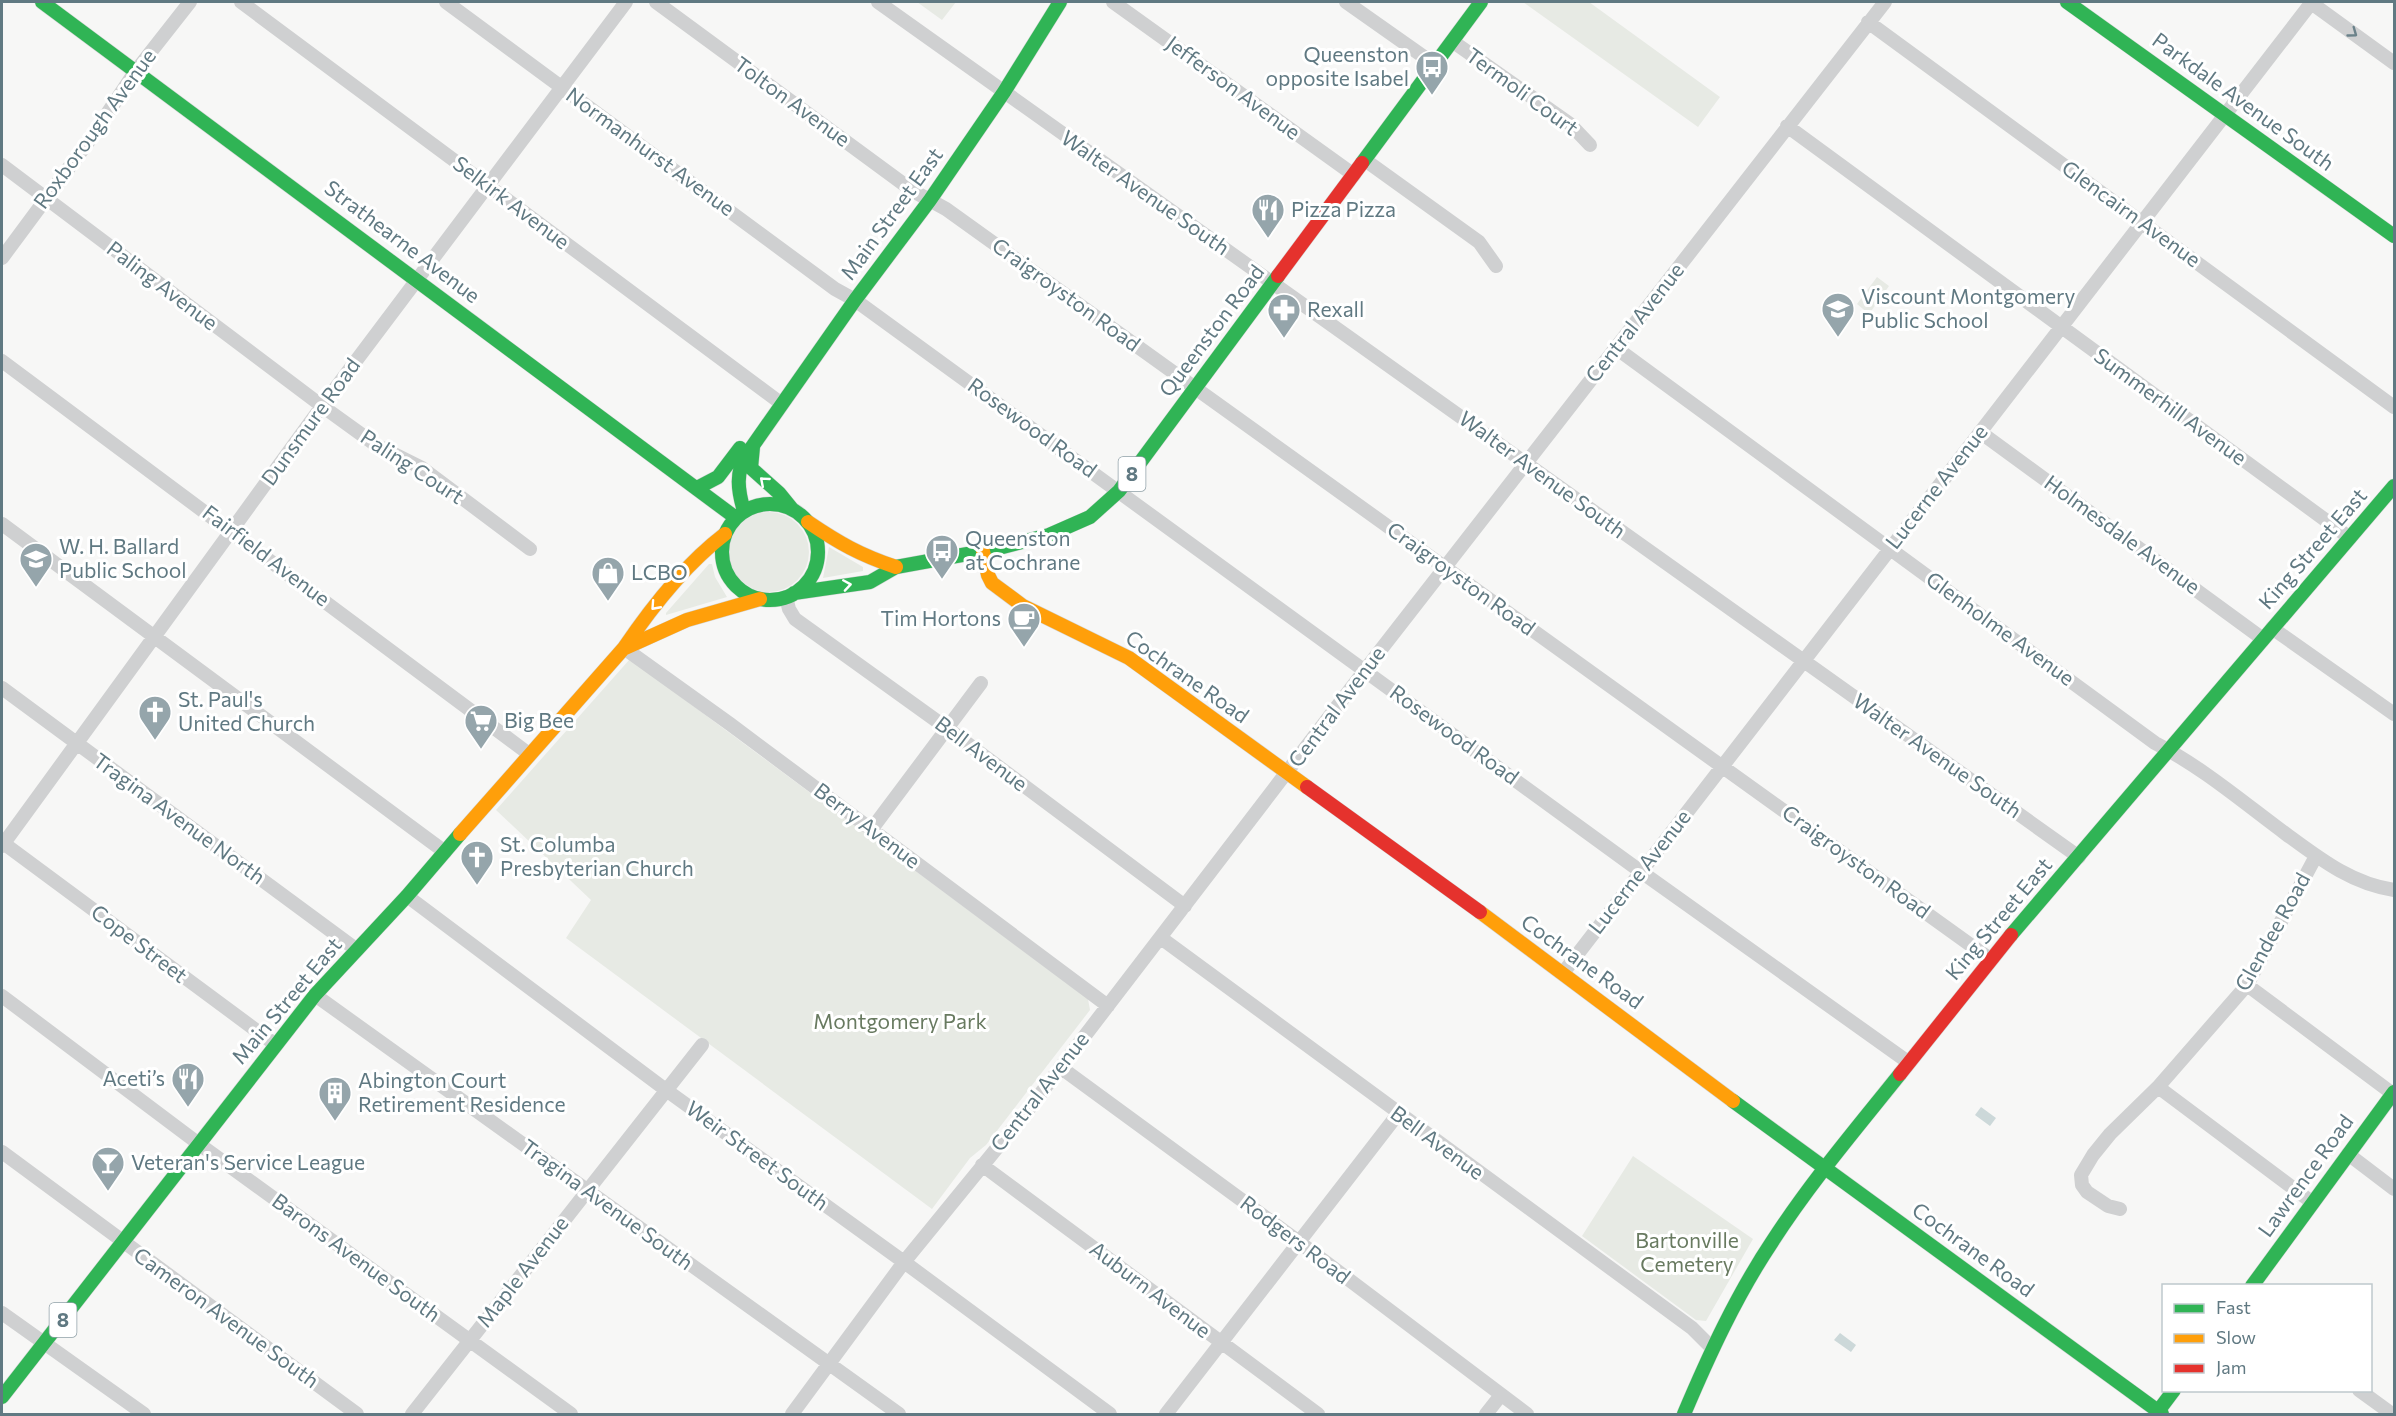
<svg xmlns="http://www.w3.org/2000/svg" width="2396" height="1416" viewBox="0 0 2396 1416" font-family="Commissioner,sans-serif">
  <style>
    .green { fill: #e7eae4 }
    .water { fill: #ccd8d9 }
    .lines { fill: none; stroke-linecap: round; stroke-linejoin: round }
    .fast-casing { stroke: #d3d5d5; stroke-width: 15 }
    .slow-casing { stroke: #d3d5d5; stroke-width: 15 }
    .jam-casing { stroke: #d3d5d5; stroke-width: 15 }
    .street { stroke: #cfd0d1; stroke-width: 14 }
    .fast { stroke: #30b455; stroke-width: 14 }
    .slow { stroke: #ff9f0a; stroke-width: 14 }
    .jam { stroke: #e5322d; stroke-width: 14 }
    .oneway { stroke: #6b828a }
    .oneway2 { stroke: #fff }
    .labels { text-anchor: middle; stroke-width: 6; stroke-linejoin: round; paint-order: stroke }
    .shield { fill: #fff; stroke: #90a1a8; stroke-width: 1.5 }
    .shield-label { font-size: 20px; font-weight: bold; fill: #607982 }
    .poi-label { font-size: 21px; fill: #607982; stroke: #fff; text-anchor: start }
    .street-label { font-size: 21px; fill: #607982; stroke: #fff }
    .park-label { font-size: 21px; fill: #687a60; stroke: #fff }
  </style>
  <rect width="100%" height="100%" fill="#f7f7f6"/>
  <path class="green" d="M 917,2 L 956,2 L 942,20 Z
    M 1523,2 L 1589,2 L 1720,97 L 1698,127 Z
    M 1877,277 L 1889,286 L 1869,314 L 1857,304 Z
    M729 552a40 40 0 1 1 80 0a40 40 0 1 1-80 0Z
    M 829,547 L 863,567 L 863,571 L 823,578 Z
    M 709,564 L 712,564 L 715,577 L 727,597 L 666,615 L 666,613 Z
    M 630,659 L 1088,999 L 1090,1010 L 986,1145 L 970,1158 L 932,1209 L 566,938 L 591,900 L 496,810 Z
    M 1633,1156 L 1753,1239 L 1706,1321 L 1696,1320 L 1582,1236 Z"/>
  <path class="water" d="M 1981,1107 L 1996,1118 L 1990,1126 L 1975,1115 Z
    M 1840,1333 L 1856,1345 L 1851,1352 L 1834,1340 Z"/>
  <g class="lines">
    <g class="fast-casing">
      <path id="fast" d="M 42,2 L 736,518
        M 2067,2 L 2394,236
        M 1362,163 L 1481,2
        M 753,447 L 751,468 L 779,493 L 792,509
        M 697,488 L 718,477 L 740,448
        M722 552a48 48 0 1 1 96 0a48 48 0 1 1-96 0Z
        M 744,511 C 738,491 735,472 747,454 L 855,300 L 930,200 L 1004,92 L 1060,2
        M 794,593 L 870,582 L 896,567 L 995,549 L 1049,535 L 1090,517 L 1119,491 L 1278,276
        M 2011,935 L 2394,486
        M 1733,1101 L 2162,1414
        M 2252,1286 L 2394,1092
        M 2,1397 L 315,995 L 407,896 L 460,834
        M 1684,1414 C 1709,1355 1736,1296 1772,1242 C 1810,1183 1856,1129 1900,1074
        M 2156,1414 L 2174,1390"/>
    </g>
    <g class="slow-casing">
      <path id="slow" d="M 808,522 C 839,543 860,555 896,567
        M 983,551 L 988,575 L 992,583 L 1023,606 L 1129,658 L 1307,787
        M 625,648 L 687,620 L 760,599
        M 460,834 L 624,648 C 651,608 687,563 725,534
        M 1480,912 L 1733,1101"/>
    </g>
    <g class="jam-casing">
      <path id="jam" d="M 1278,276 L 1362,163
        M 1307,787 L 1480,912
        M 1900,1074 L 2011,935"/>
    </g>
    <path class="street" d="M 241,2 L 782,404
      M 446,2 L 835,289 L 855,300 L 1640,871 L 1908,1062
      M 656,2 L 913,191 L 946,209 L 1990,959
      M 878,2 L 2079,857
      M 1113,2 L 1354,175
      M 1346,2 L 1434,64
      M 2310,2 L 2394,63
      M 1868,22 L 2394,407
      M 1452,41 L 1570,124 L 1590,145
      M 1787,126 L 2350,538
      M 1365,160 L 1479,242 L 1496,266
      M 2,165 L 322,406 L 376,445 L 422,468 L 530,549
      M 2,258 L 91,138 L 135,72 L 190,2
      M 1616,348 L 2155,743 C 2202,767 2244,803 2286,834 C 2320,859 2352,884 2394,890
      M 2,361 L 529,754
      M 1980,432 L 2263,639
      M 2,524 L 445,852
      M 786,597 L 789,609 L 795,619 L 948,729 L 1185,906
      M 2272,628 L 2394,714
      M 624,648 L 730,724 L 1108,1006
      M 2,688 L 357,950
      M 871,830 L 981,683
      M 2,842 L 276,1045
      M 2,846 L 322,406 L 626,2
      M 407,896 L 666,1090 L 904,1262 L 1110,1414
      M 1161,938 L 1692,1328 L 1712,1348
      M 1563,973 L 2312,2
      M 2247,985 L 2393,1094
      M 315,995 L 899,1414
      M 2,996 L 199,1144 L 571,1414
      M 1060,1067 L 1299,1242 L 1527,1414
      M 2158,1087 L 2313,1203
      M 2,1152 L 357,1414
      M 2348,1154 L 2394,1189
      M 982,1165 L 1318,1414
      M 2120,1209 L 2108,1206 L 2087,1192 L 2082,1185 L 2081,1175 L 2093,1155 L 2110,1134 L 2158,1087 L 2247,985 L 2316,856
      M 2,1313 L 144,1414
      M 2359,1390 L 2392,1414
      M 412,1414 L 702,1045
      M 792,1414 L 904,1262 L 1028,1110 L 1365,670 L 1885,2
      M 1166,1414 L 1398,1114
      M 1486,1414 L 1501,1395"/>
    <use href="#fast" class="fast"/>
    <use href="#slow" class="slow"/>
    <use href="#jam" class="jam"/>
  </g>
  <defs><path id="oneway-chevron" d="M-2-3.5L2.5 0L-2 3.5" fill="none" stroke-width="1.6" stroke-linecap="round" stroke-linejoin="round" transform="scale(1.5)"/></defs>
  <use class="oneway" href="#oneway-chevron" transform="translate(2353 33) rotate(36)"/>
  <g class="oneway2">
    <use href="#oneway-chevron" transform="translate(764 481) rotate(-139)"/>
    <use href="#oneway-chevron" transform="translate(847 585) rotate(-9)"/>
    <use href="#oneway-chevron" transform="translate(655 606) rotate(132)"/>
  </g>
  <defs>
    <g id="bus-pin" transform="scale(1.725)"><path d="M0 17L-7.5 6A9.5 9.5 0 1 1 7.5 6Z" fill="#95a5ab" stroke="#fff"/><path d="M-5-6H5V4H4V6H2V4H-2V6H-4V4H-5ZM-3.5-4V0h7V-4ZM-3.5 1.2v1.5H-2V1.2ZM2 1.2v1.5H3.5V1.2Z" fill="#fff"/></g>
    <g id="restaurant-pin" transform="scale(1.725)"><path d="M0 17L-7.5 6A9.5 9.5 0 1 1 7.5 6Z" fill="#95a5ab" stroke="#fff"/><path d="M-5-6h1v4h1v-4h1v4h1v-4h1v5L-1.5 .5V6h-2V.5L-5-1ZM5-6V6H3V1.5H1.5Q1.5-4 5-6Z" fill="#fff"/></g>
    <g id="school-pin" transform="scale(1.725)"><path d="M0 17L-7.5 6A9.5 9.5 0 1 1 7.5 6Z" fill="#95a5ab" stroke="#fff"/><path d="M0-5L7-2L0 1L-7-2ZM-4 1L0 2.5L4 1V4Q0 6-4 4Z" fill="#fff"/></g>
    <g id="pharmacy-pin" transform="scale(1.725)"><path d="M0 17L-7.5 6A9.5 9.5 0 1 1 7.5 6Z" fill="#95a5ab" stroke="#fff"/><path d="M-2-6h4v4h4v4h-4v4h-4v-4h-4v-4h4Z" fill="#fff"/></g>
    <g id="shop-pin" transform="scale(1.725)"><path d="M0 17L-7.5 6A9.5 9.5 0 1 1 7.5 6Z" fill="#95a5ab" stroke="#fff"/><path d="M-5-2.5h2.3a2.7 3.5 0 0 1 5.4 0H5L5.5 6h-11ZM-1.5-2.5h3a1.5 2.3 0 0 0-3 0Z" fill="#fff"/></g>
    <g id="cafe-pin" transform="scale(1.725)"><path d="M0 17L-7.5 6A9.5 9.5 0 1 1 7.5 6Z" fill="#95a5ab" stroke="#fff"/><path d="M-5.5-4.5H6V0H3Q3 3.5 0 3.5H-2.5Q-5.5 3.5-5.5 0ZM3-3.2v2h1.7v-2ZM-6 4.5H4V6H-6Z" fill="#fff"/></g>
    <g id="church-pin" transform="scale(1.725)"><path d="M0 17L-7.5 6A9.5 9.5 0 1 1 7.5 6Z" fill="#95a5ab" stroke="#fff"/><path d="M-1.2-6h2.4v3.5h3.3v2.4h-3.3V6h-2.4V-.1h-3.3v-2.4h3.3Z" fill="#fff"/></g>
    <g id="supermarket-pin" transform="scale(1.725)"><path d="M0 17L-7.5 6A9.5 9.5 0 1 1 7.5 6Z" fill="#95a5ab" stroke="#fff"/><path d="M-6-5.5h2.5l.6 2H6L4.5 2H-2.5L-4.4-4H-6ZM-1.5 3.2a1.3 1.3 0 1 0 .1 0ZM3 3.2a1.3 1.3 0 1 0 .1 0Z" fill="#fff"/></g>
    <g id="building-pin" transform="scale(1.725)"><path d="M0 17L-7.5 6A9.5 9.5 0 1 1 7.5 6Z" fill="#95a5ab" stroke="#fff"/><path d="M-4-6H4V6H1V3H-1V6H-4ZM-2.5-4.3h1.7v1.8h-1.7ZM.8-4.3h1.7v1.8H.8ZM-2.5-1h1.7V.8h-1.7ZM.8-1h1.7V.8H.8Z" fill="#fff"/></g>
    <g id="bar-pin" transform="scale(1.725)"><path d="M0 17L-7.5 6A9.5 9.5 0 1 1 7.5 6Z" fill="#95a5ab" stroke="#fff"/><path d="M-6-5H6L.8 .8V4.5H3.5V6h-7V4.5H-.8V.8Z" fill="#fff"/></g>
  </defs>
  <g fill-rule="evenodd">
    <use href="#bus-pin" x="1432" y="67"/>
    <use href="#restaurant-pin" x="1268" y="210"/>
    <use href="#school-pin" x="1838" y="309"/>
    <use href="#pharmacy-pin" x="1284" y="310"/>
    <use href="#bus-pin" x="942" y="551"/>
    <use href="#school-pin" x="36" y="559"/>
    <use href="#shop-pin" x="608" y="573"/>
    <use href="#cafe-pin" x="1024" y="619"/>
    <use href="#church-pin" x="155" y="712"/>
    <use href="#supermarket-pin" x="481" y="721"/>
    <use href="#church-pin" x="477" y="857"/>
    <use href="#restaurant-pin" x="188" y="1079"/>
    <use href="#building-pin" x="335" y="1093"/>
    <use href="#bar-pin" x="108" y="1163"/>
  </g>
  <g class="labels">
    <g class="shield">
      <rect x="1118.5" y="457" width="27" height="34" rx="4.5"/>
      <rect x="49.5" y="1303" width="27" height="34" rx="4.5"/>
    </g>
    <g class="shield-label">
      <text x="1132" y="481">8</text>
      <text x="63" y="1327">8</text>
    </g>
    <g class="poi-label">
      <text x="1409" y="62" text-anchor="end">Queenston<tspan x="1409" dy="24">opposite Isabel</tspan></text>
      <text x="1291" y="217">Pizza Pizza</text>
      <text x="1861" y="304">Viscount Montgomery<tspan x="1861" dy="24">Public School</tspan></text>
      <text x="1307" y="317">Rexall</text>
      <text x="965" y="546">Queenston<tspan x="965" dy="24">at Cochrane</tspan></text>
      <text x="59" y="554">W. H. Ballard<tspan x="59" dy="24">Public School</tspan></text>
      <text x="631" y="580">LCBO</text>
      <text x="1001" y="626" text-anchor="end">Tim Hortons</text>
      <text x="178" y="707">St. Paul's<tspan x="178" dy="24">United Church</tspan></text>
      <text x="504" y="728">Big Bee</text>
      <text x="500" y="852">St. Columba<tspan x="500" dy="24">Presbyterian Church</tspan></text>
      <text x="165" y="1086" text-anchor="end">Aceti’s</text>
      <text x="358" y="1088">Abington Court<tspan x="358" dy="24">Retirement Residence</tspan></text>
      <text x="131" y="1170">Veteran's Service League</text>
    </g>
    <g class="street-label">
      <text transform="translate(1233 88) rotate(36)" y="7">Jefferson Avenue</text>
      <text transform="translate(1522 92) rotate(36)" y="7">Termoli Court</text>
      <text transform="translate(792 102) rotate(36)" y="7">Tolton Avenue</text>
      <text transform="translate(2243 102) rotate(36)" y="7">Parkdale Avenue South</text>
      <text transform="translate(95 129) rotate(-54)" y="7">Roxborough Avenue</text>
      <text transform="translate(650 152) rotate(36)" y="7">Normanhurst Avenue</text>
      <text transform="translate(1145 193) rotate(35)" y="7">Walter Avenue South</text>
      <text transform="translate(511 203) rotate(37)" y="7">Selkirk Avenue</text>
      <text transform="translate(892 214) rotate(-54)" y="7">Main Street East</text>
      <text transform="translate(2131 214) rotate(36)" y="7">Glencairn Avenue</text>
      <text transform="translate(402 242) rotate(37)" y="7">Strathearne Avenue</text>
      <text transform="translate(162 286) rotate(37)" y="7">Paling Avenue</text>
      <text transform="translate(1066 295) rotate(36)" y="7">Craigroyston Road</text>
      <text transform="translate(1635 323) rotate(-52)" y="7">Central Avenue</text>
      <text transform="translate(1212 331) rotate(-53)" y="7">Queenston Road</text>
      <text transform="translate(2170 407) rotate(36)" y="7">Summerhill Avenue</text>
      <text transform="translate(311 422) rotate(-54)" y="7">Dunsmure Road</text>
      <text transform="translate(1032 428) rotate(36)" y="7">Rosewood Road</text>
      <text transform="translate(412 467) rotate(33)" y="7">Paling Court</text>
      <text transform="translate(1542 475) rotate(36)" y="7">Walter Avenue South</text>
      <text transform="translate(1937 487) rotate(-52)" y="7">Lucerne Avenue</text>
      <text transform="translate(2122 535) rotate(36)" y="7">Holmesdale Avenue</text>
      <text transform="translate(2313 549) rotate(-49)" y="7">King Street East</text>
      <text transform="translate(266 556) rotate(37)" y="7">Fairfield Avenue</text>
      <text transform="translate(1461 579) rotate(36)" y="7">Craigroyston Road</text>
      <text transform="translate(2000 629) rotate(36)" y="7">Glenholme Avenue</text>
      <text transform="translate(1187 677) rotate(35)" y="7">Cochrane Road</text>
      <text transform="translate(1337 707) rotate(-53)" y="7">Central Avenue</text>
      <text transform="translate(1454 735) rotate(36)" y="7">Rosewood Road</text>
      <text transform="translate(981 754) rotate(37)" y="7">Bell Avenue</text>
      <text transform="translate(1937 756) rotate(35)" y="7">Walter Avenue South</text>
      <text transform="translate(179 819) rotate(36)" y="7">Tragina Avenue North</text>
      <text transform="translate(867 826) rotate(37)" y="7">Berry Avenue</text>
      <text transform="translate(1856 862) rotate(36)" y="7">Craigroyston Road</text>
      <text transform="translate(1640 872) rotate(-52)" y="7">Lucerne Avenue</text>
      <text transform="translate(1999 919) rotate(-50)" y="7">King Street East</text>
      <text transform="translate(2273 932) rotate(-61)" y="7">Glendee Road</text>
      <text transform="translate(139 944) rotate(37)" y="7">Cope Street</text>
      <text transform="translate(1582 962) rotate(36)" y="7">Cochrane Road</text>
      <text transform="translate(287 1001) rotate(-50)" y="7">Main Street East</text>
      <text transform="translate(1040 1092) rotate(-52)" y="7">Central Avenue</text>
      <text transform="translate(1437 1143) rotate(36)" y="7">Bell Avenue</text>
      <text transform="translate(757 1156) rotate(36)" y="7">Weir Street South</text>
      <text transform="translate(2306 1176) rotate(-54)" y="7">Lawrence Road</text>
      <text transform="translate(607 1205) rotate(36)" y="7">Tragina Avenue South</text>
      <text transform="translate(1295 1240) rotate(37)" y="7">Rodgers Road</text>
      <text transform="translate(1973 1250) rotate(36)" y="7">Cochrane Road</text>
      <text transform="translate(356 1258) rotate(36)" y="7">Barons Avenue South</text>
      <text transform="translate(523 1272) rotate(-52)" y="7">Maple Avenue</text>
      <text transform="translate(1150 1290) rotate(37)" y="7">Auburn Avenue</text>
      <text transform="translate(226 1318) rotate(36)" y="7">Cameron Avenue South</text>
    </g>
    <g class="park-label">
      <text x="900" y="1029">Montgomery Park</text>
      <text x="1687" y="1248">Bartonville<tspan x="1687" dy="24">Cemetery</tspan></text>
    </g>
  </g>
  <rect width="2396" height="1416" fill="none" stroke="#607982" stroke-width="6"/>
  <rect x="2162" y="1284" width="210" height="108" fill="#ffffff" stroke="#bfc9cd" stroke-width="1.5"/>
  <rect x="2174" y="1304" width="30" height="9" fill="#30b455" stroke="#bfc9cd" stroke-width="1.5"/>
  <text x="2216" y="1314" font-size="18" fill="#607982">Fast</text>
  <rect x="2174" y="1334" width="30" height="9" fill="#ff9f0a" stroke="#bfc9cd" stroke-width="1.5"/>
  <text x="2216" y="1344" font-size="18" fill="#607982">Slow</text>
  <rect x="2174" y="1364" width="30" height="9" fill="#e5322d" stroke="#bfc9cd" stroke-width="1.5"/>
  <text x="2216" y="1374" font-size="18" fill="#607982">Jam</text>
</svg>
